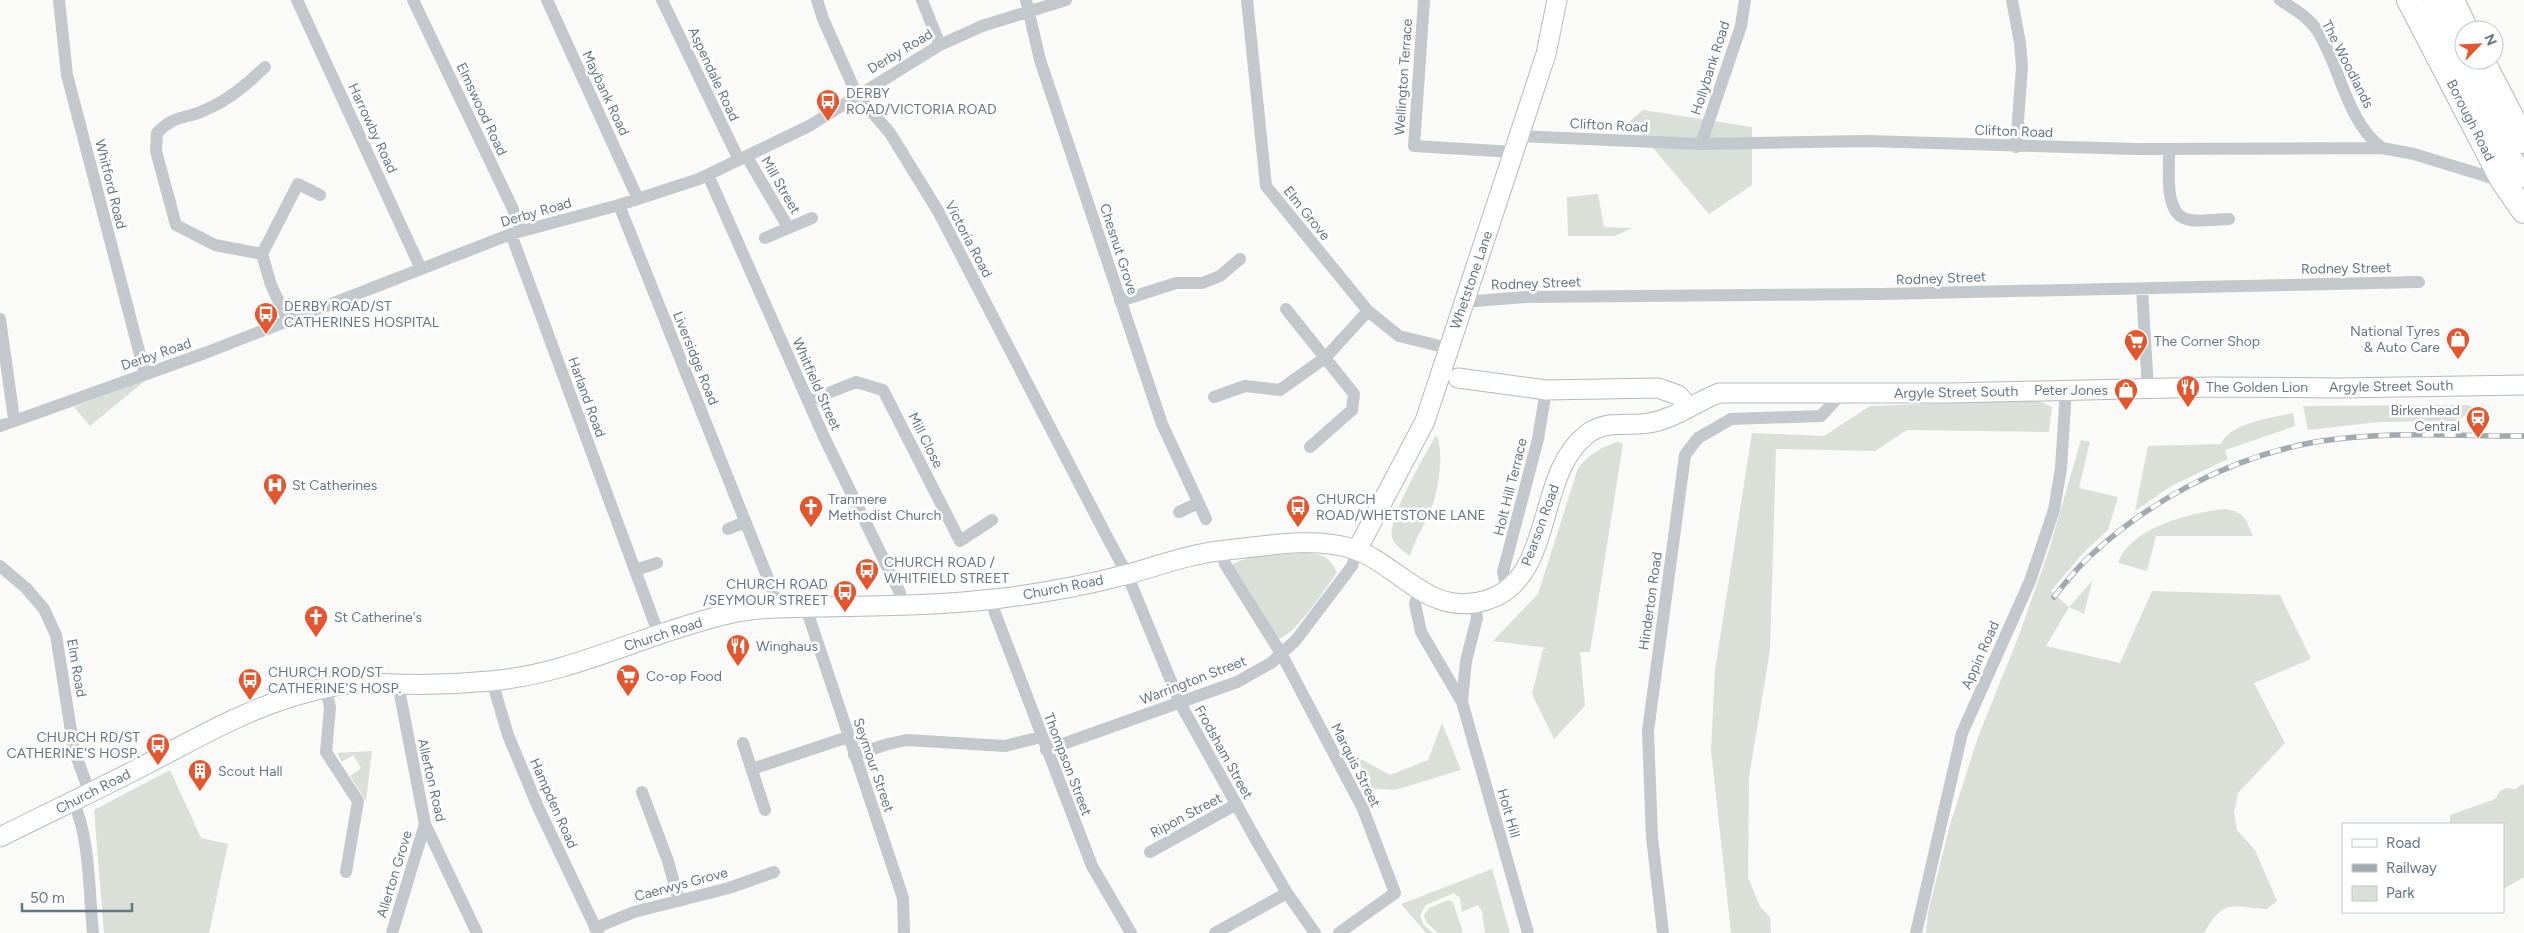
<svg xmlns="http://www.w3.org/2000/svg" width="2524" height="933" viewBox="0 0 2524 933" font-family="Figtree,sans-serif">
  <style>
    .green { fill: #dadfd7 }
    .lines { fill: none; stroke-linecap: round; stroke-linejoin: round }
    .secondary-casing { stroke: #b3babf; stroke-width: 21 }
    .primary-casing { stroke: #b5babe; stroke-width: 22 }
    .highway-casing { stroke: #b4b9bd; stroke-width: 26 }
    .street { stroke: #c3c8cc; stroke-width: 12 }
    .secondary { stroke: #fff; stroke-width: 19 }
    .primary { stroke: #fff; stroke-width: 20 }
    .highway { stroke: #fff; stroke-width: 24 }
    .rail-casing { stroke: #a2aab0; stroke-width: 5.5 }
    .rail { stroke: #fff; stroke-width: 4; stroke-dasharray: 11; stroke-linecap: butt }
    .labels { text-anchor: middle; stroke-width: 5; stroke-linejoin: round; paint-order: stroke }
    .street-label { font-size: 14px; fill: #657683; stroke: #fff }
    .poi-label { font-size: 14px; fill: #657683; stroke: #fff; text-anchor: start }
  </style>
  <rect width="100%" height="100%" fill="#fafaf8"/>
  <path class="green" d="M 1643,110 L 1752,127 L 1752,185 L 1709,214 L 1630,121 Z
    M 1598,194 L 1604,227 L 1632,228 L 1615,236 L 1568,236 L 1567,197 Z
    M 147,379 L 90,426 L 74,407 Z
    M 2037,400 L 2052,407 L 2049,432 L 1907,430 L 1875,451 L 1776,449 L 1770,650 L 1749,777 L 1748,877 L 1760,907 L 1770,917 L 1771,933 L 1731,933 L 1711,750 L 1715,670 L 1752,433 L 1824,436 L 1870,406 Z
    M 2468,405 L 2477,410 L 2482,419 L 2475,420 L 2468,413 L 2457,421 L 2379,422 L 2308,430 L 2303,406 Z
    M 2293,413 L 2295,426 L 2225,450 L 2228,459 L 2171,486 L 2135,511 L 2148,446 L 2221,444 C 2230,423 2272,418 2293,413 Z
    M 1436,435 C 1444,450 1439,484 1434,501 C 1428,520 1416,536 1410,556 C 1403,551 1394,545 1392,537 C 1388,517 1425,455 1436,435 Z
    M 2081,440 L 2090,442 L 2079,488 L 2118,497 L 2108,530 L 2082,554 L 2051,591 L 2069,607 L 2092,581 L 2084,614 L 2069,607 L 2046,646 L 2120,663 L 2152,591 L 2280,595 L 2311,659 L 2254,683 L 2285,743 L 2238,793 L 2234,813 L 2237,830 L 2255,850 L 2277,901 L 2267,909 C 2231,907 2224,898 2204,933 L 1926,933 L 1928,912 L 1950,825 L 1978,737 L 2018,638 L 2049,550 Z
    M 1618,442 L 1623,444 L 1590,652 L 1580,652 L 1585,706 L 1554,739 L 1532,694 L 1543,649 L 1548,648 L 1493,641 L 1538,594 L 1578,468 C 1590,454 1600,447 1618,442 Z
    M 2224,509 C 2245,512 2245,518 2253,536 L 2156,536 L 2147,571 L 2118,563 C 2131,527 2190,513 2224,509 Z
    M 1305,553 C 1323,555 1329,555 1337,573 C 1326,587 1295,636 1278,639 L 1232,564 L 1250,557 Z
    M 1442,723 L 1461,770 L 1395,790 L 1364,788 L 1359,758 L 1390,775 L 1428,760 Z
    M 372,751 L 366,801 L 350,776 L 361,768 L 353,755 L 342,762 L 337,753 Z
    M 170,770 L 201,838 L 228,844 L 209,933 L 104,933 L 94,810 Z
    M 2522,784 L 2524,786 L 2524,877 L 2503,889 L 2503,824 L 2450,824 L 2450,815 L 2495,799 L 2500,791 L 2506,788 L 2516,789 Z
    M 1492,869 L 1510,933 L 1485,933 L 1482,912 L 1478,905 L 1462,912 L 1460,898 L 1454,893 L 1426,905 L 1420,915 L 1423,924 L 1433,933 L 1426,933 L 1401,904 Z
    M 1448,900 L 1453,902 L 1463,933 L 1438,933 L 1426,922 L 1424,915 L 1429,908 Z"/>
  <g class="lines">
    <g class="secondary-casing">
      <path id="secondary" d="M 1458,378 L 1546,390 L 1658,388 L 1678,395 L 1689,407
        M 1357,550 L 1425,421 L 1546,54 L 1557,0
        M 0,837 C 48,813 97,790 145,765 C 190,742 234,716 282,700 C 306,692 332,685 357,683 C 369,682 382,684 395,684 C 426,685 459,684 490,681 C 573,674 648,632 728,614 C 757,607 784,608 813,607 C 873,606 935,606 994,599 C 1038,594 1082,586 1125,575 C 1158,566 1192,553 1227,550 C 1266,546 1312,537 1350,548 C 1398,562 1428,619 1487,600 C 1555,579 1535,475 1586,435 C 1606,419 1626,427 1649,423 C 1674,419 1696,402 1719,393 L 1950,393 L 2213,387 L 2339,388 L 2524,385"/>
    </g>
    <g class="primary-casing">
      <path id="primary" d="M 2433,0 L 2507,150 L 2524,177"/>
    </g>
    <g class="highway-casing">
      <path id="highway" d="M 2409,0 L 2503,181 L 2524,211
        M 2452,0 L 2466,30
        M 2482,60 L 2524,141"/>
    </g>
    <path class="street" d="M 59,0 L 67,75 L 145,374
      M 297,0 L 421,269
      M 413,0 L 512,207 L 521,231
      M 547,0 L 638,199
      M 662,0 L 739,160
      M 817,0 L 823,19 L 857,95 L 890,133 L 938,211 L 1106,535 L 1127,574 L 1180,703 L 1255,838 L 1287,893 L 1315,933
      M 922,0 L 940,45
      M 1026,0 L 1040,60 L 1162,424 L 1206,519
      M 1247,0 L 1266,186 L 1368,311 L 1399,336 L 1448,348
      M 1424,0 L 1414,146 L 1514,152
      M 2012,0 L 2020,43 L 2022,67 L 2016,147
      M 2280,0 C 2294,9 2309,17 2318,32 C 2341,68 2346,121 2382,148
      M 1520,136 L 1701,144 L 1867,141 L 2137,149 L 2382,148 L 2414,154 L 2502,181
      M 1701,144 L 1741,26 L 1745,0
      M 2169,150 C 2170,168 2163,212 2186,219 C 2198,223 2217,219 2229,219
      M 747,157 L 788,227
      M 708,175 L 824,437 L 900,593 L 902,604
      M 619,205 L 773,591 L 775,607
      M 511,234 L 659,635
      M 765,238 L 812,218
      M 262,254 L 215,245 L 176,225 L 156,151 L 157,133 C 175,114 184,120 205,110 C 229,100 247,84 265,67
      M 2142,289 L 2148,390
      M 1120,301 L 1176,283 L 1202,283 L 1220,276 L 1240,259
      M 1463,302 L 1525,297 L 1882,294 L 2419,282
      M 1286,309 L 1354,394 L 1352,410 L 1310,447
      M 0,319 L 14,419
      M 288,321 L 271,285 L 262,254 L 298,184 L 320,195
      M 1214,397 L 1245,386 L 1280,390 L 1326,357 L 1368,311
      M 808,401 L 856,382 L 883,390 L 960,541 L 992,520
      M 0,426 L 205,353 L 511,234 L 619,205 L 699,179 L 809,126 L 940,45 L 982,26 L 1066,0
      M 1179,512 L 1198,503
      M 728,529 L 745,522
      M 1221,550 L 1225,564 L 1282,655 L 1363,809 L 1395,893 L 1339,933
      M 0,566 L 26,588 L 44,609 L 56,635 L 74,750 L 90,794
      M 635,570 L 657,563
      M 1419,591 L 1415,604 L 1421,632 L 1462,702 L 1528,933
      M 1507,591 L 1503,572 L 1538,439 L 1546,390
      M 992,599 L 995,613 L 1092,866 L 1131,933
      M 806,608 L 903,898 L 904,933
      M 492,681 L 508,735 L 538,807 L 598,933
      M 398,684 L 425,824 L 477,933
      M 326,688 L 330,708 L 326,752 L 358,801 L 346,872
      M 1462,702 L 1466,661 L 1477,618 L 1475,603
      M 743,743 L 765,810
      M 1046,750 L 1237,682 L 1271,663 L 1296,640 L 1352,566 L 1357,550
      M 854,755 L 888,744 L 907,740 L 1005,746 L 1041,737
      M 752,769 L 848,737
      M 642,792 L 668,861 L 679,901
      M 73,802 C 90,835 89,895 93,933
      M 1150,852 L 1235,805
      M 595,928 L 634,912 L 729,888 L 774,872
      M 392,933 L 425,824
      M 1215,933 L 1287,893
      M 1663,933 L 1652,837 L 1648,731 L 1685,455 L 1698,438 L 1731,419 L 1821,416 L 1843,392
      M 1916,933 L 1962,733 L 2030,581 L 2054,510 L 2061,468 L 2066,390"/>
    <use href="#secondary" class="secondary"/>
    <use href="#primary" class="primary"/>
    <use href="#highway" class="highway"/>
    <g class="rail-casing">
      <path id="rail" d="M 2054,597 C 2065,583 2076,569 2089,557 C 2147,502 2226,460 2305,444 C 2373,430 2454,436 2524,436"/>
    </g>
    <use href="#rail" class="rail"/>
  </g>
  <defs>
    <g id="bus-pin" transform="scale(1.25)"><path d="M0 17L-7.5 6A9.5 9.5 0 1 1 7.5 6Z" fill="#e4572e" stroke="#fff"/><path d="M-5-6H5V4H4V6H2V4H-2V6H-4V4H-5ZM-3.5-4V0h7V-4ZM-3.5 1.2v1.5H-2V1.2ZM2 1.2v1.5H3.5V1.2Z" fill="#fff"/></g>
    <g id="shop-pin" transform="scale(1.25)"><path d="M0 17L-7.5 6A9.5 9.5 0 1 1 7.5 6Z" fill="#e4572e" stroke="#fff"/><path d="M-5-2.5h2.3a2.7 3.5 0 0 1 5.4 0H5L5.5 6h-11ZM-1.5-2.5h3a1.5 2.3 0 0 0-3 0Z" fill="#fff"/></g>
    <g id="supermarket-pin" transform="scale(1.25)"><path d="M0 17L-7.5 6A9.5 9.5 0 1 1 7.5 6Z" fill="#e4572e" stroke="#fff"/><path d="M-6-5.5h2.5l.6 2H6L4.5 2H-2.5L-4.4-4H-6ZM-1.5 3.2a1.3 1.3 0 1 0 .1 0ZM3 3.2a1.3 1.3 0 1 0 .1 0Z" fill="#fff"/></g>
    <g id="restaurant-pin" transform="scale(1.25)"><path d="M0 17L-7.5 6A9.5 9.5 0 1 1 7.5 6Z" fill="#e4572e" stroke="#fff"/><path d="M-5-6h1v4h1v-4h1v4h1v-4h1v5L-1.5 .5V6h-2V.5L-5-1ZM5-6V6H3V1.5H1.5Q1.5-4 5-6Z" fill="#fff"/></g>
    <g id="station-pin" transform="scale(1.25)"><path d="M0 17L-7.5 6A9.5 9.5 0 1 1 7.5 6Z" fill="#e4572e" stroke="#fff"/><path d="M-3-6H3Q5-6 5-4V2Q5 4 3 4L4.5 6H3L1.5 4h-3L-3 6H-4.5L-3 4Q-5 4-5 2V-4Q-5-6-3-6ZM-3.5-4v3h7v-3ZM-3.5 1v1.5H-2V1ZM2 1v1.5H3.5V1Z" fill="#fff"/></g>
    <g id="hospital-pin" transform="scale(1.25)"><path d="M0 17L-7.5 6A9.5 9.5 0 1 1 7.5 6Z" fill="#e4572e" stroke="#fff"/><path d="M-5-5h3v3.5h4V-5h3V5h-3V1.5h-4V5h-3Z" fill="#fff"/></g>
    <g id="church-pin" transform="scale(1.25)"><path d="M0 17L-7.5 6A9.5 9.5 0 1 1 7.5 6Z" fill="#e4572e" stroke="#fff"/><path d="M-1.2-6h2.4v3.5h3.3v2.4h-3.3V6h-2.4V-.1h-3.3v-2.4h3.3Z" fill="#fff"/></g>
    <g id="building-pin" transform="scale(1.25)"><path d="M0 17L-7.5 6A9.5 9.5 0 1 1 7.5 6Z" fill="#e4572e" stroke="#fff"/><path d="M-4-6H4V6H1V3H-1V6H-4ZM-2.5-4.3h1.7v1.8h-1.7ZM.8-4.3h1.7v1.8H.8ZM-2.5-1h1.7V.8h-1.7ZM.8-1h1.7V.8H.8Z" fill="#fff"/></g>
  </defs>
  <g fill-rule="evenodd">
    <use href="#bus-pin" x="828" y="101"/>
    <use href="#bus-pin" x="266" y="314"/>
    <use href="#shop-pin" x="2458" y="339"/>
    <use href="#supermarket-pin" x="2136" y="341"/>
    <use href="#restaurant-pin" x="2188" y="387"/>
    <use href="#shop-pin" x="2126" y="390"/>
    <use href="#station-pin" x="2478" y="418"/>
    <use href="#hospital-pin" x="275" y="485"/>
    <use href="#church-pin" x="811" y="507"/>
    <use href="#bus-pin" x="1298" y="507"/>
    <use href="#bus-pin" x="867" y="570"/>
    <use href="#bus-pin" x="845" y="592"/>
    <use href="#church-pin" x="316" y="617"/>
    <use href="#restaurant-pin" x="738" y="646"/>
    <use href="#supermarket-pin" x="628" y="676"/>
    <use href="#bus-pin" x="250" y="680"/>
    <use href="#bus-pin" x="158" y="745"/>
    <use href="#building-pin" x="200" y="771"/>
  </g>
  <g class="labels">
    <g class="street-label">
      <text transform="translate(900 51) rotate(-31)" y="5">Derby Road</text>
      <text transform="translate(2348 64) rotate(63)" y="5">The Woodlands</text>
      <text transform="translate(1710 68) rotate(-72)" y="5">Hollybank Road</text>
      <text transform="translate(714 74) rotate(65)" y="5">Aspendale Road</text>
      <text transform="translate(1403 77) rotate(-86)" y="5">Wellington Terrace</text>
      <text transform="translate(606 93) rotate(65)" y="5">Maybank Road</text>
      <text transform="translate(482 109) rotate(65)" y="5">Elmswood Road</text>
      <text transform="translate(2471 120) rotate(63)" y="5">Borough Road</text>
      <text transform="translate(1609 125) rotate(3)" y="5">Clifton Road</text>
      <text transform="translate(373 128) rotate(65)" y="5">Harrowby Road</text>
      <text transform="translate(2014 131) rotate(2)" y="5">Clifton Road</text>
      <text transform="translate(111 184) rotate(76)" y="5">Whitford Road</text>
      <text transform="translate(781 185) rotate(60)" y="5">Mill Street</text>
      <text transform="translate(536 212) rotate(-16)" y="5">Derby Road</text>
      <text transform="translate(1307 213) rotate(51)" y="5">Elm Grove</text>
      <text transform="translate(969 239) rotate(62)" y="5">Victoria Road</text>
      <text transform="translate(1119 249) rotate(72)" y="5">Chesnut Grove</text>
      <text transform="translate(2346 268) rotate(-1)" y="5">Rodney Street</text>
      <text transform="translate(1941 278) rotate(-2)" y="5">Rodney Street</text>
      <text transform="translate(1471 280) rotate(-71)" y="5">Whetstone Lane</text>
      <text transform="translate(1536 283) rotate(-2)" y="5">Rodney Street</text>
      <text transform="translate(156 354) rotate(-19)" y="5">Derby Road</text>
      <text transform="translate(696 358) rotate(68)" y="5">Liversidge Road</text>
      <text transform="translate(817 384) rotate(66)" y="5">Whitfield Street</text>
      <text transform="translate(2391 386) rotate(-1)" y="5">Argyle Street South</text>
      <text transform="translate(1956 392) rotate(-1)" y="5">Argyle Street South</text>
      <text transform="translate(587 397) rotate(70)" y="5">Harland Road</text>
      <text transform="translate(926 440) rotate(63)" y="5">Mill Close</text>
      <text transform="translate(1510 487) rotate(-76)" y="5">Holt Hill Terrace</text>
      <text transform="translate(1540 525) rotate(-70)" y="5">Pearson Road</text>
      <text transform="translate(1063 587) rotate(-11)" y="5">Church Road</text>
      <text transform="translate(1650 601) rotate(-82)" y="5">Hinderton Road</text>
      <text transform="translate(663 634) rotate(-18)" y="5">Church Road</text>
      <text transform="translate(1980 655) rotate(-66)" y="5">Appin Road</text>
      <text transform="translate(77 668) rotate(80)" y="5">Elm Road</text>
      <text transform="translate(1193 680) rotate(-21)" y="5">Warrington Street</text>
      <text transform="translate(1224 752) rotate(61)" y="5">Frodsham Street</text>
      <text transform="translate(1068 764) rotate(69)" y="5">Thompson Street</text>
      <text transform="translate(874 765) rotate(71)" y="5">Seymour Street</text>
      <text transform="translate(1356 765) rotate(63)" y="5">Marquis Street</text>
      <text transform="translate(432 780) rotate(77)" y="5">Allerton Road</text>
      <text transform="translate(93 791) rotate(-27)" y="5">Church Road</text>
      <text transform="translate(554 803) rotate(66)" y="5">Hampden Road</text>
      <text transform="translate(1509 813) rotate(74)" y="5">Holt Hill</text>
      <text transform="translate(1186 815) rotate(-28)" y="5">Ripon Street</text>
      <text transform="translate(394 874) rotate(-73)" y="5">Allerton Grove</text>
      <text transform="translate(681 884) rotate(-15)" y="5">Caerwys Grove</text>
    </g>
    <g class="poi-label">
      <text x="846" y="98">DERBY<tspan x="846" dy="16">ROAD/VICTORIA ROAD</tspan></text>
      <text x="284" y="311">DERBY ROAD/ST<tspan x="284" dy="16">CATHERINES HOSPITAL</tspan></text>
      <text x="2440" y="336" text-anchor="end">National Tyres<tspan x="2440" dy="16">&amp; Auto Care</tspan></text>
      <text x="2154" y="346">The Corner Shop</text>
      <text x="2206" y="392">The Golden Lion</text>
      <text x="2108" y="395" text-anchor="end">Peter Jones</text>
      <text x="2460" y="415" text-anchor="end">Birkenhead<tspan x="2460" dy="16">Central</tspan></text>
      <text x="292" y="490">St Catherines</text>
      <text x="828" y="504">Tranmere<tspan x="828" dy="16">Methodist Church</tspan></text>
      <text x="1316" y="504">CHURCH<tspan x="1316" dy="16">ROAD/WHETSTONE LANE</tspan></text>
      <text x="884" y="567">CHURCH ROAD /<tspan x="884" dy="16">WHITFIELD STREET</tspan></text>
      <text x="828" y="589" text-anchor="end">CHURCH ROAD<tspan x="828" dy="16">/SEYMOUR STREET</tspan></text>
      <text x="334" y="622">St Catherine's</text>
      <text x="756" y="651">Winghaus</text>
      <text x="268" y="677">CHURCH ROD/ST<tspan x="268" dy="16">CATHERINE'S HOSP.</tspan></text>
      <text x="646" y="681">Co-op Food</text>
      <text x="140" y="742" text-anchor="end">CHURCH RD/ST<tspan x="140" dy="16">CATHERINE'S HOSP.</tspan></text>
      <text x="218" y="776">Scout Hall</text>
    </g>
  </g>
  <rect x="2342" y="823" width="162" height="90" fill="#ffffff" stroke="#c1c8cd"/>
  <rect x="2352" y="839" width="25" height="8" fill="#ffffff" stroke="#c1c8cd"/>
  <text x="2386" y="848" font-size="15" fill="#657683">Road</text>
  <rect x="2352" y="864" width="25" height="8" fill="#a2aab0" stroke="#c1c8cd"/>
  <text x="2386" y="873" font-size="15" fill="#657683">Railway</text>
  <rect x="2352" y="886" width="25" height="15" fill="#dadfd7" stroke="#c1c8cd"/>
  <text x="2386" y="898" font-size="15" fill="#657683">Park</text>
  <g transform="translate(2479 45) rotate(66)"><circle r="24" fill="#ffffff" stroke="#c1c8cd"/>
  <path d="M0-4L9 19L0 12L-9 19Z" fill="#e4572e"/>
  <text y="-8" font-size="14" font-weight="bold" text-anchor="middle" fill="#657683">N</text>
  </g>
  <path d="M22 903v8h110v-8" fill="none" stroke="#657683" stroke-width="2.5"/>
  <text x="30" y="903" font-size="15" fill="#657683" stroke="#ffffff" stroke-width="4" paint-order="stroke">50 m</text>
</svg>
